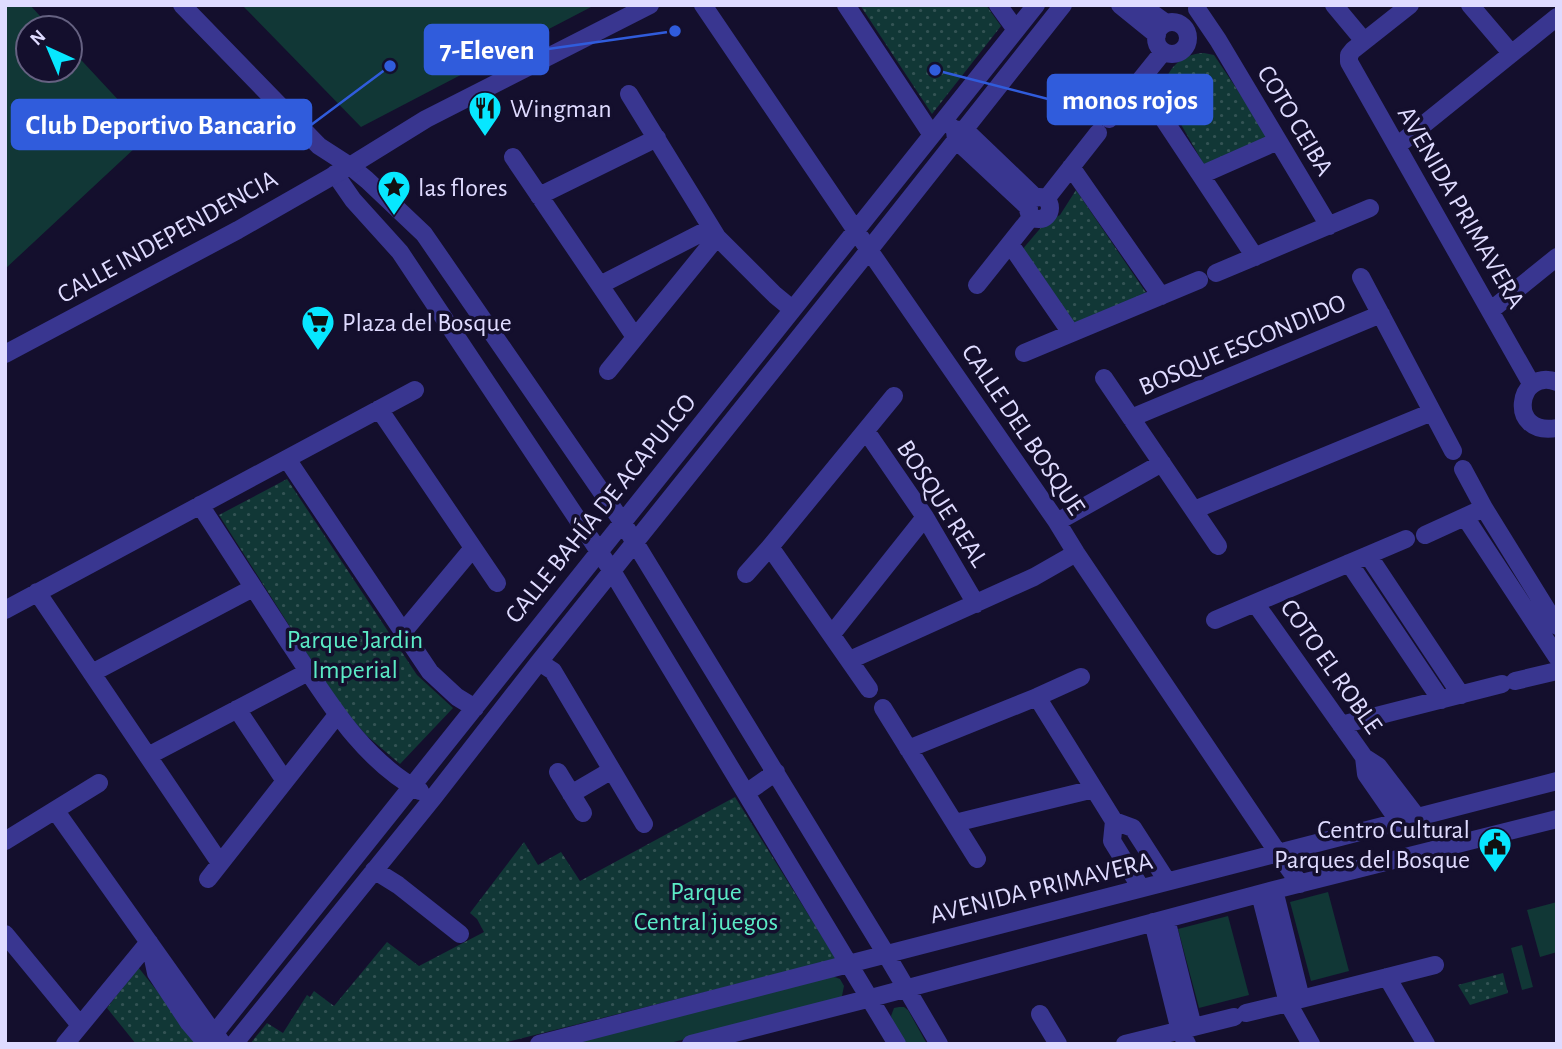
<svg xmlns="http://www.w3.org/2000/svg" width="1562" height="1049" font-family="'Alegreya Sans',sans-serif">
<style>
.grass{fill:#113736}
.park{fill:url(#park-dots)}
.lines{fill:none;stroke-linecap:round;stroke-linejoin:round}
.minor{stroke:#393690;stroke-width:18}
.tertiary{stroke:#393690;stroke-width:18}
.labels{text-anchor:middle;stroke-width:7;stroke-linejoin:round;paint-order:stroke}
.poi-label{font-size:26px;fill:#dfdbff;stroke:#140f2d;text-anchor:start}
.street-label{font-size:26px;fill:#dfdbff;stroke:#140f2d}
.park-label{font-size:26px;fill:#5bebc6;stroke:#140f2d}
.leader{fill:none;stroke:#305cdc;stroke-width:2.5}
.callout-dot{fill:#305cdc;stroke:#140f2d;stroke-width:2.5}
.callout{fill:#305cdc;stroke:#305cdc;stroke-width:2.5}
.callout-label{font-size:28px;text-anchor:middle;font-weight:bold;fill:#fff}
</style>
<defs>
<pattern id="park-dots" width="8" height="8" patternUnits="userSpaceOnUse" patternTransform="scale(1.75)"><rect width="8" height="8" fill="#113736"/><path d="M2 2h.1M6 6h.1" fill="none" stroke="#335354" stroke-width="1.8" stroke-linecap="round"/></pattern>
</defs>
<rect width="100%" height="100%" fill="#140f2d"/>
<path class="grass" d="M5,5H30L51,28H28V70H70V48L150,134L5,269Z
M242,5H595L361,127Z
M1328,892L1349,971L1311,981L1290,902Z
M1557,902V952L1540,957L1527,910Z
M1228,916L1249,995L1199,1008L1178,929Z
M1522,945L1533,987L1522,990L1511,948Z
M832,976L840,979L844,986L842,996L838,1000L666,1044H567Z
M899,1007H904L908,1010L927,1044H906L892,1020L891,1016L894,1008Z"/>
<path class="park" d="M860,5H986L1001,26L932,114Z
M1204,53L1214,55L1271,140L1207,170L1162,91C1167,69 1180,54 1204,53Z
M1076,190L1149,297L1076,332L1021,251L1044,224L1060,215Z
M287,479L417,675L453,708L400,764L367,736L341,707L219,515Z
M735,797L836,959L499,1044H250L267,1023L283,1033L307,995L310,997L314,991L334,1006L387,942L419,966L484,932L477,919L470,913L524,842L538,865L561,852L580,881Z
M138,967L197,1041L194,1044H136L107,1008Z
M1503,973L1508,993L1470,1005L1458,985Z"/>
<g class="lines">
<path class="minor" d="M703,5L869,250L1057,522L1076,553L1278,853L1300,884
M846,5L932,135
M998,5L1016,30
M1120,5L1157,35
M1141,5L1166,23
M1334,5L1364,41
M1410,5L1353,50L1349,55V62L1532,385
M1470,5L1511,53
M1197,9L1218,40L1329,226
M1156 38a16 16 0 1 1 32 0a16 16 0 1 1-32 0Z
M1139,82L1255,257
M629,94L717,237L775,295L792,309
M1109,119L1163,52
M953,128L955,130L956,140L1029,208
M955,130L964,129L1036,198
M1397,146L1557,17
M513,157L635,337
M350,166L367,180L424,234L623,523L886,954L939,1044
M1071,167L1161,296
M335,174L353,200L400,252L612,571L897,1044
M1201,175L1278,141
M539,196L657,138
M1028 208a11 11 0 1 1 22 0a11 11 0 1 1-22 0Z
M1046,199L1098,133
M1010,244L1071,333
M1216,273L1370,208
M1361,277L1453,451
M600,285L711,228
M977,285L1032,216
M1490,311L1557,257
M1024,353L1199,280
M608,371L717,237
M1104,378L1218,546
M1557,382C1517,367 1506,437 1557,428
M379,409L497,583
M1131,418L1381,314
M866,431L925,517L976,604
M287,459L430,672L457,697L475,708
M1463,469L1484,508
M200,505C230,552 260,598 290,644C327,699 360,758 420,791
M1194,510L1432,412
M1465,517L1557,657
M1057,522L1162,463
M1425,535L1484,508L1557,626
M770,547L869,689
M1368,555L1461,695
M1349,563L1441,700
M746,574L770,547L894,396
M37,592L220,863
M1255,603L1364,757L1378,766L1417,817
M5,610L415,390
M1215,620L1406,539
M403,632L473,548
M832,634L925,517
M850,660L1034,577L1076,553
M539,662L553,671L644,824
M92,673L253,588
M1515,681L1557,671
M1037,697L1114,821L1133,828L1167,881
M883,708L977,859
M237,709L285,781
M1341,725L1502,684
M908,749L1037,697L1081,677
M148,756L308,672
M1364,757L1366,774L1400,823
M558,772L583,813
M746,793L776,772
M571,794L612,770
M55,810L214,1034L220,1040
M1114,821L1112,841L1141,888
M955,823L1094,789
M5,841L99,783
M374,870L398,885L460,934
M208,879L337,715
M1274,890L1301,999L1435,965
M1260,894L1288,1003L1311,1044
M1166,919L1193,1027
M1153,922L1180,1031L1187,1044
M5,934L80,1025
M151,949L156,973L189,1023L207,1044
M1387,977L1426,1044
M1246,1013L1288,1003
M1040,1014L1058,1044
M65,1044L149,942
M206,1044L1036,5
M234,1044L433,798L539,662L869,250L1063,5
M539,1044L1557,781
M691,1044L871,998L1274,890L1557,819
M1125,1044L1234,1017"/>
<path class="tertiary" d="M182,5L319,146L350,166
M5,354L238,230L350,166L426,119L650,5"/>
</g>
<defs>
<symbol id="restaurant-pin" viewBox="-11 -11 22 30"><path d="M0 17L-7.5 6A9.5 9.5 0 1 1 7.5 6Z" fill="#07e7ff" stroke="#140f2d"/><path d="M-5-6h1v4h1v-4h1v4h1v-4h1v5L-1.5 .5V6h-2V.5L-5-1ZM5-6V6H3V1.5H1.5Q1.5-4 5-6Z" fill="#111"/></symbol>
<symbol id="sight-pin" viewBox="-11 -11 22 30"><path d="M0 17L-7.5 6A9.5 9.5 0 1 1 7.5 6Z" fill="#07e7ff" stroke="#140f2d"/><path d="M0-6L1.8-2.2L6-1.7L2.9 1.2L3.7 5.4L0 3.3L-3.7 5.4L-2.9 1.2L-6-1.7L-1.8-2.2Z" fill="#111"/></symbol>
<symbol id="supermarket-pin" viewBox="-11 -11 22 30"><path d="M0 17L-7.5 6A9.5 9.5 0 1 1 7.5 6Z" fill="#07e7ff" stroke="#140f2d"/><path d="M-6-5.5h2.5l.6 2H6L4.5 2H-2.5L-4.4-4H-6ZM-1.5 3.2a1.3 1.3 0 1 0 .1 0ZM3 3.2a1.3 1.3 0 1 0 .1 0Z" fill="#111"/></symbol>
<symbol id="civic-pin" viewBox="-11 -11 22 30"><path d="M0 17L-7.5 6A9.5 9.5 0 1 1 7.5 6Z" fill="#07e7ff" stroke="#140f2d"/><path d="M-.6-6.5H3V-4.5H.6V-3L4-1V1h2V6H-6V1h2V-1L-.6-3ZM-1.2 2.5V6h2.4V2.5Z" fill="#111"/></symbol>
</defs>
<g fill-rule="evenodd">
<use href="#restaurant-pin" x="466" y="89" width="38" height="52"/>
<use href="#sight-pin" x="375" y="168" width="38" height="52"/>
<use href="#supermarket-pin" x="299" y="303" width="38" height="52"/>
<use href="#civic-pin" x="1476" y="825" width="38" height="52"/>
</g>
<g class="labels">
<g class="poi-label">
<text x="510" y="117">Wingman</text>
<text x="418" y="196">las flores</text>
<text x="342" y="331">Plaza del Bosque</text>
<text x="1470" y="838" text-anchor="end">Centro Cultural<tspan x="1470" dy="30">Parques del Bosque</tspan></text>
</g>
<g class="street-label">
<text transform="translate(1296 120) rotate(59)" y="9">COTO CEIBA</text>
<text transform="translate(1462 207) rotate(60)" y="9">AVENIDA PRIMAVERA</text>
<text transform="translate(167 236) rotate(-29)" y="9">CALLE INDEPENDENCIA</text>
<text transform="translate(1242 344) rotate(-23)" y="9">BOSQUE ESCONDIDO</text>
<text transform="translate(1024 429) rotate(56)" y="9">CALLE DEL BOSQUE</text>
<text transform="translate(943 503) rotate(57)" y="9">BOSQUE REAL</text>
<text transform="translate(600 508) rotate(-51)" y="9">CALLE BAHÍA DE ACAPULCO</text>
<text transform="translate(1332 666) rotate(55)" y="9">COTO EL ROBLE</text>
<text transform="translate(1041 887) rotate(-14)" y="9">AVENIDA PRIMAVERA</text>
</g>
<g class="park-label">
<text x="355" y="648">Parque Jardin<tspan x="355" dy="30">Imperial</tspan></text>
<text x="706" y="900">Parque<tspan x="706" dy="30">Central juegos</tspan></text>
</g>
</g>
<path class="leader" d="M675 31L548 49M935 70L1048 99M390 66L311 125"/>
<g class="callout-dot">
<circle cx="675" cy="31" r="7"/>
<circle cx="935" cy="70" r="7"/>
<circle cx="390" cy="66" r="7"/>
</g>
<g class="callout">
<rect x="425" y="25" width="123" height="49" rx="7"/>
<rect x="1048" y="75" width="164" height="49" rx="7"/>
<rect x="12" y="100" width="299" height="49" rx="7"/>
</g>
<g class="callout-label">
<text x="487" y="59">7-Eleven</text>
<text x="1130" y="109">monos rojos</text>
<text x="161" y="134">Club Deportivo Bancario</text>
</g>
<rect width="1562" height="1049" fill="none" stroke="#dfdbff" stroke-width="14"/>
<g transform="translate(49 49) rotate(316)"><circle r="33" fill="#140f2d" stroke="#656181" stroke-width="2"/>
<path d="M0-5L12 26L0 18L-12 26Z" fill="#07e7ff"/>
<text y="-10" font-size="19" font-weight="bold" text-anchor="middle" fill="#dfdbff">N</text>
</g>
</svg>
